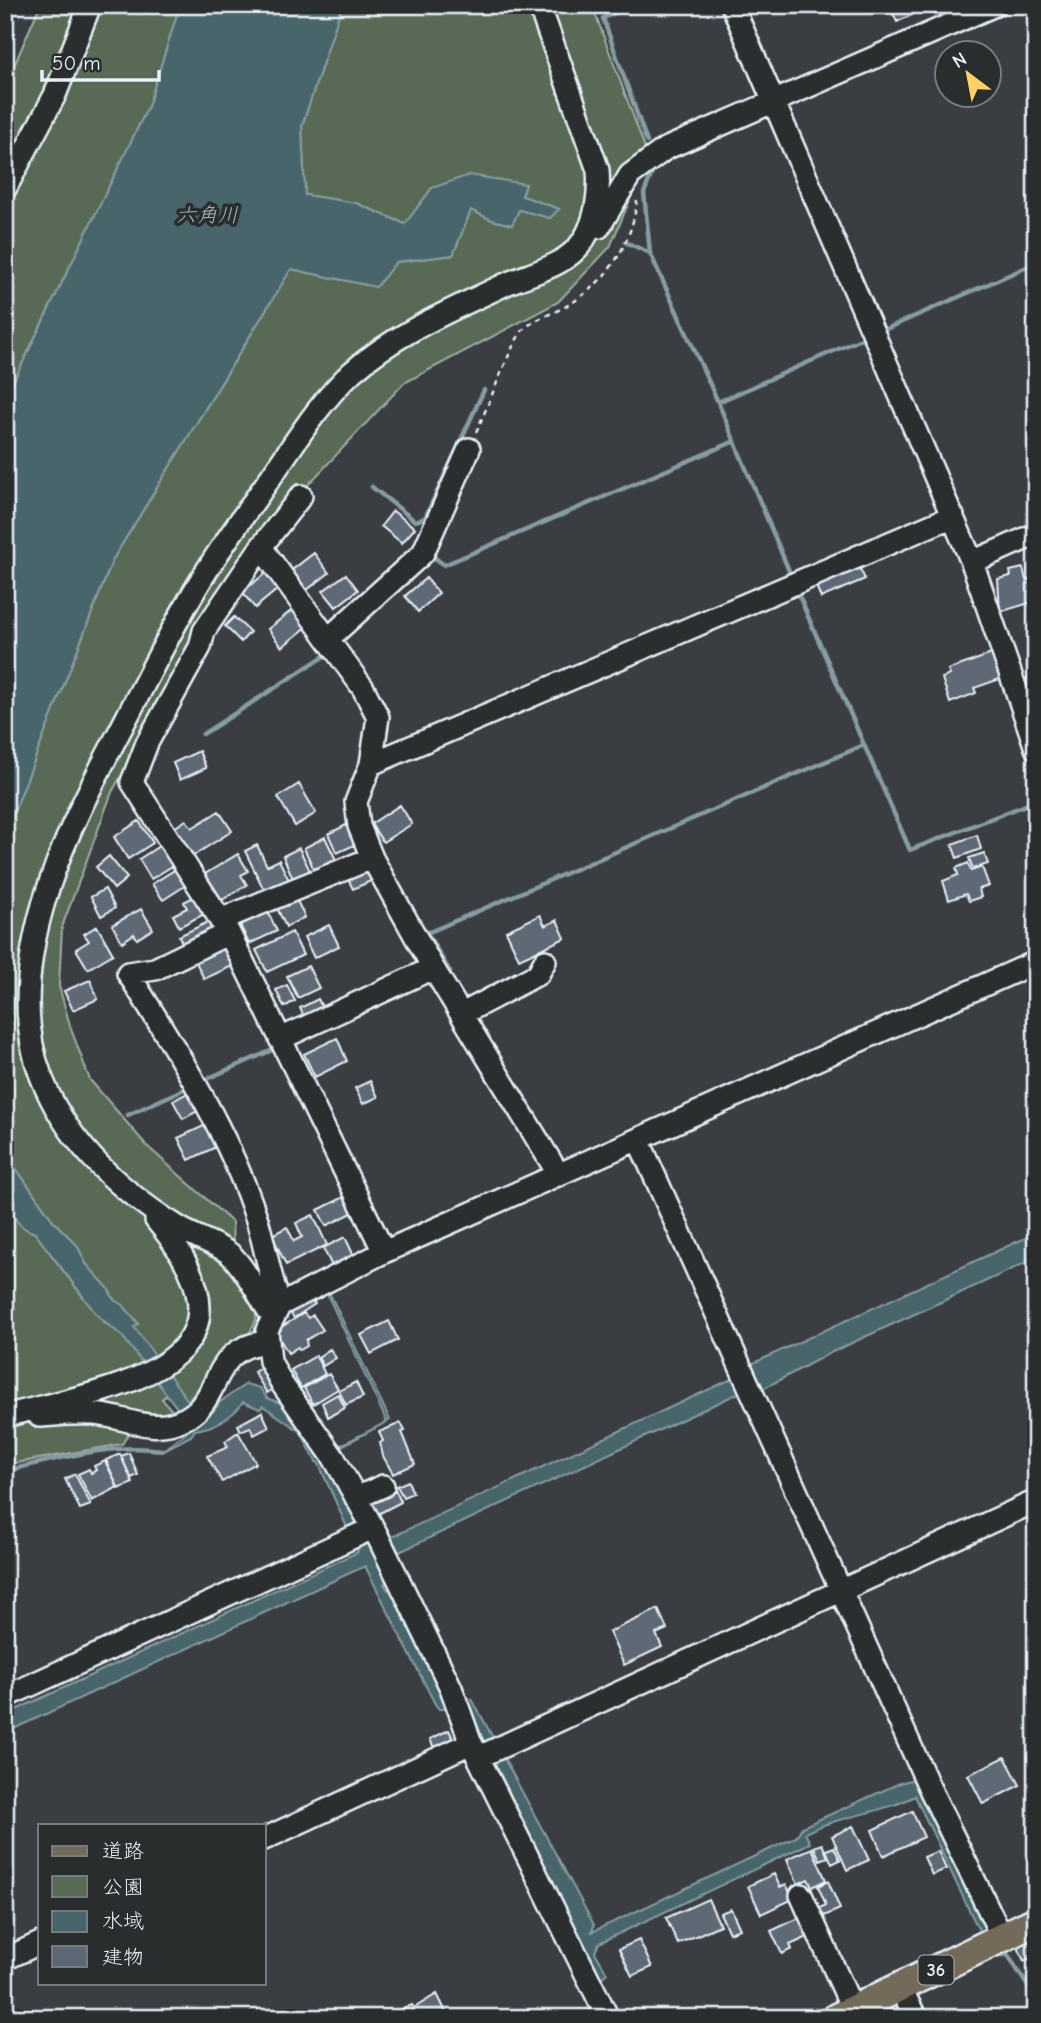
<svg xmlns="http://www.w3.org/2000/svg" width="1041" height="2023" font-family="'Comic Neue','Klee One',sans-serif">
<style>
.green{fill:#596b55;stroke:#a0aea6;stroke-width:2}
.water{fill:#47656a;stroke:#879da3;stroke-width:2}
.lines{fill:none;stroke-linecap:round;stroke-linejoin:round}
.stream{stroke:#879da3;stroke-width:4.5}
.building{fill:#5e6775;stroke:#e8f1f8;stroke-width:2}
.minor-casing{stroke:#e8f1f8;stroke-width:26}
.major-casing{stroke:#e8f1f8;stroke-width:33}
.path{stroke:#e8f1f8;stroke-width:2.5;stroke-dasharray:5 5;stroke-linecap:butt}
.minor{stroke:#2a2d2e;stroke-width:21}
.major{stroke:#736b5a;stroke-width:28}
.labels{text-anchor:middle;stroke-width:7;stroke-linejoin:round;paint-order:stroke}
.shield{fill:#2a2d2e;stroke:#afb6bb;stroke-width:2}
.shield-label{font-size:18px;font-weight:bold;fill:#e8f1f8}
.water-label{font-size:21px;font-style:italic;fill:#a8b9bf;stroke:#2a2d2e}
</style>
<rect width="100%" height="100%" fill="#3a3e43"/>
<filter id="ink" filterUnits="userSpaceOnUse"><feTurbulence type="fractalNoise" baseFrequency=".0143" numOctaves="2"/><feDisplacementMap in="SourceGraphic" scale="14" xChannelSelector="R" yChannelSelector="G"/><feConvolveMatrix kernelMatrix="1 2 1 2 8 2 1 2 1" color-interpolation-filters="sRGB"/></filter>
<g filter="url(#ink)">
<path class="green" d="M40,5H180L148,107L5,399V87Z
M342,5H592L645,148L646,162L610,247L558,302L404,383L256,540L112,792L62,927L59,986L71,1029L90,1080L147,1146L232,1222L234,1269L255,1297L256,1320L250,1332L233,1345L188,1401L177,1387L162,1399L175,1414L138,1420L122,1444L5,1465V1201L23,1227L35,1233L86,1301L103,1321L122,1335L154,1378L133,1327L138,1323L123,1305L114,1300L108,1288L86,1264L77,1245L54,1222L5,1153V835L113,559L291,269L376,287L396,262L453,255L471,210L492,220L519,209L550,218L559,209L522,196L526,184L432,188L405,224L356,203L305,195L302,126Z"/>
<path class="water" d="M180,5H342L302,126L305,195L356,203L405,224L432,188L469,175L526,184L522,196L559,209L550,218L519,210L512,225L492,220L471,210L453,255L396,262L376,287L291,269L113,559L5,835V399L148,107Z
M5,1153L54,1222L77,1245L86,1264L108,1288L114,1300L123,1305L138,1324L134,1327L200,1417L213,1412L220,1402L246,1384L260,1388L267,1398L283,1404L302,1421L323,1454L387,1422L326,1292H329L390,1420L325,1455L322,1460L326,1468L329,1467L370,1547L738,1376L747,1366L1036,1233V1258L828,1354L759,1391L745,1390L378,1562L388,1582L384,1584L388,1590L392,1588L446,1699H472L594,1925L592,1932L796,1837L802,1827L900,1783L918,1778L991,1930L981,1935L915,1796C881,1814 840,1815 805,1833L810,1843L599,1943L595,1952L607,1973L600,1979L471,1714L466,1709H439L435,1704L365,1566L5,1733V1715L358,1552L318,1462H316L301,1432L263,1406L260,1409L243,1402C233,1417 213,1428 195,1430L191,1436L160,1452L187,1432L184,1428L190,1425L122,1336L97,1315L35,1233C2,1224 5,1179 5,1153Z"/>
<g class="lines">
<path class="stream" d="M634,5L603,18L647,142
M625,242L650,253L718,402L792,578
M650,253L644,193L654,168
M879,332L1036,263
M718,402L868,336
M372,487L415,521L425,518
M430,520L425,518L484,390
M429,553L444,565L735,441
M796,589L910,850L1036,801
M203,734L329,653
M446,974L450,972L427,933L864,745
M202,1081L277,1048
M128,1115L191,1086
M5,1471C58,1459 109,1443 162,1450
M1001,1955H1008L1036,1999"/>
</g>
<path class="building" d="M889,5H933L897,22Z
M393,511L415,528L402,543L381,526Z
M314,553L329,573L307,590L292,570Z
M859,567L865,579L821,598L816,586Z
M1023,568L1026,580L1036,578V601L1000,612L998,579L1011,576L1010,571Z
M266,573L278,589L255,608L242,592Z
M346,574L358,590L336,607L323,591Z
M426,578L439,593L418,612L405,596Z
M295,608L309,625L282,647L268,629Z
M234,617L250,632L241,642L225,626Z
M994,653L1003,678L974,688L976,693L950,703L942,678L950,675L948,670Z
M1036,675V709L1034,703L1028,705L1020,681Z
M199,751L206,768L180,780L173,763Z
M299,784L316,813L295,826L278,797Z
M400,805L412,824L383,842L371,824Z
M219,811L232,831L193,856L174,828L186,820L192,828Z
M139,821L153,843L128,859L114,837Z
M352,822L361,842L337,853L328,834Z
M977,835L981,849L957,858L952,844Z
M325,837L337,862L315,872L304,848Z
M164,843L177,863L151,879L139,859Z
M257,845L267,866L279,860L289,880L265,892L245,851Z
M299,848L312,875L295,883L283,856Z
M984,853L988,864L973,869L969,858Z
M238,854L248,871L241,875L247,885L222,900L205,874Z
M109,856L127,878L114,889L96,867Z
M968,863L971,871L982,867L989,886L979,889L981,897L969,901L966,894L949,900L943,881L958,875L956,868Z
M181,866L191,882L163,900L152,884Z
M369,867L375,879L353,889L347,877Z
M105,889L115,908L101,916L91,897Z
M199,894L208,912L179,927L173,915L187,908L184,902Z
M296,899L305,917L286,927L277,908Z
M141,909L153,929L137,939L134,934L122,942L112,925Z
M268,912L277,931L249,944L240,925Z
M540,915L545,926L557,920L565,938L519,959L506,931Z
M210,921L216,935L185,950L179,936Z
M329,925L339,946L314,958L304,937Z
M97,926L113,954L88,969L76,949L89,941L84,934Z
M292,932L303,955L267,972L256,950Z
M229,941L239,963L204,979L194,958Z
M308,966L319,988L298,998L287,976Z
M90,980L98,999L73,1010L64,991Z
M287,985L295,1001L284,1007L276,990Z
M318,999L326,1015L307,1024L300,1008Z
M337,1038L347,1061L315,1077L304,1054Z
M370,1081L378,1097L363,1104L355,1088Z
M191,1091L201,1109L183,1119L173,1101Z
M208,1124L218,1146L189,1160L178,1138Z
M344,1197L352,1213L326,1226L318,1210Z
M313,1215L327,1245L286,1265L272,1235L287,1227L294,1241L302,1237L296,1223Z
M345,1237L354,1256L332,1266L323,1248Z
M308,1293L315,1304L294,1318L288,1310Z
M304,1313L308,1318L313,1315L323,1330L306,1340L307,1346L300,1350L298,1347L288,1353L275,1331Z
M389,1321L398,1340L371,1354L361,1335Z
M330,1349L336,1358L323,1366L318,1357Z
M316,1356L325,1374L301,1388L291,1370Z
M262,1367L277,1386L267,1393L254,1372Z
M329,1374L338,1389L313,1404L304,1388Z
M356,1382L363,1397L346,1405L339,1391Z
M338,1394L345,1408L328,1417L322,1403Z
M262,1412L269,1427L254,1435L250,1427L241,1431L238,1425Z
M401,1423L405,1431L402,1432L415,1464L393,1474L383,1456L380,1443L383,1441L379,1432Z
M238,1432L256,1463L222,1482L207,1456L228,1447L225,1441Z
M129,1453L138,1475L131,1478L121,1456Z
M120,1454L133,1483L118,1489L106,1460Z
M105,1461L118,1487L92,1501L78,1474L89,1469L91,1473L96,1470L94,1466Z
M75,1474L91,1505L80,1509L65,1479Z
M408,1481L413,1493L403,1497L397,1486Z
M394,1487L401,1502L376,1515L369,1498Z
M658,1609L667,1629L656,1634L662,1647L624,1665L609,1632Z
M449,1730L454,1741L435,1750L430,1739Z
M1005,1757L1020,1785L983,1804L968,1775Z
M912,1811L924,1837L883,1856L872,1830Z
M853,1826L869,1860L847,1870L832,1836Z
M822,1844L828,1857L820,1860L814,1847Z
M834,1847L840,1860L832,1864L826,1850Z
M812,1848L826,1880L812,1887L808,1879L798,1884L787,1859Z
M938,1851L946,1869L932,1875L924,1857Z
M774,1874L780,1887L786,1884L793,1899L761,1914L748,1886Z
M828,1881L840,1909L822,1917L818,1909L826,1905L818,1886Z
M708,1899L720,1925L678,1944L666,1918Z
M731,1909L740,1929L729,1933L720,1913Z
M801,1917L810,1936L790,1945L792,1949L782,1954L771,1931Z
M1036,1937V1956L1024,1961L1017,1945Z
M639,1940L652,1967L632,1976L619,1949Z
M437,1994L449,2018H405L401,2010L412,2005L414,2008Z"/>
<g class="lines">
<defs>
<path id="minor" d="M732,5L972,562L1036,748
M5,189L55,95L90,5
M599,227L630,175L665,149L995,5
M301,496L261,547L204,631L200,647L147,743L132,782L229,933L384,1252
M261,547L363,688L378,717L371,764L356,802L359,826L372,858L433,968L559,1175
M972,562L1036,534
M328,639L423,553L469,449
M371,764L953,516
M220,920L372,858
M229,933L155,969L128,973C177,1051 230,1134 258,1223C266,1251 270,1278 280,1305
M462,1014L538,974L545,961
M280,1039L433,968
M638,1139L930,1789L1002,1937
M272,1316C259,1297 247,1270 230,1254C220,1245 192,1236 178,1227C120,1191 66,1142 41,1076C17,1015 30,940 51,880C70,824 99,771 126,719C151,671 175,621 204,575C226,539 251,506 275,471C299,436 321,401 352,372C396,333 454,309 506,284C533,272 565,267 583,241C596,221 600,194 598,170L539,5
M5,1416C112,1388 278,1366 156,1220
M39,1416C56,1415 75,1413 93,1414C127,1416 151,1436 186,1418C224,1398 208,1347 268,1342
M356,1498L383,1486
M5,1697L373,1528
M479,1757L1036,1501
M264,1839L471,1743
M801,1895L853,2010
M5,1959L40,1943
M900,1987L916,2018
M608,2018L471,1743L451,1688L376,1533L334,1458L282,1384L270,1361L267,1330L280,1305L384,1252L1036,962"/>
<path id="major" d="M836,2018L1036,1921"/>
</defs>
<use href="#minor" class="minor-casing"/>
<use href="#major" class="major-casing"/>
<path class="path" d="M476,432C486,412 511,343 523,330C535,318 555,313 570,304C608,280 631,246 637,201"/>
<use href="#minor" class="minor"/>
<use href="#major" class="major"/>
</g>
</g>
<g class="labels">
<rect class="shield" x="918.5" y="1955.5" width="35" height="29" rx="5"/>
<g class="shield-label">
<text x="936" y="1976">36</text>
</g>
<g class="water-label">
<text x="207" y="222">六角川</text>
</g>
</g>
<rect width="1041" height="2023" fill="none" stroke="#2a2d2e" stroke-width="28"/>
<rect x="14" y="14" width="1013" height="1995" fill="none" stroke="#e8f1f8" stroke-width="2.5" filter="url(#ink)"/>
<rect x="38" y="1824" width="228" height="161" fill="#2a2d2e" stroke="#767b7f" stroke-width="2"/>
<rect x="52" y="1846" width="35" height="10" fill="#736b5a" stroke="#767b7f" stroke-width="2"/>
<text x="102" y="1858" font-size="21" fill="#e8f1f8">道路</text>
<rect x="52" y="1876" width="35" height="21" fill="#596b55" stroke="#767b7f" stroke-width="2"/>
<text x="102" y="1894" font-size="21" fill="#e8f1f8">公園</text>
<rect x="52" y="1911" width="35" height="21" fill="#47656a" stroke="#767b7f" stroke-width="2"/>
<text x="102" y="1928" font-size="21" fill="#e8f1f8">水域</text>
<rect x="52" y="1946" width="35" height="21" fill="#5e6775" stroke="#767b7f" stroke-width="2"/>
<text x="102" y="1964" font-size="21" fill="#e8f1f8">建物</text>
<g transform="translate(968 74) rotate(328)"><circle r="33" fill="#2a2d2e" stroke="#767b7f" stroke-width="2"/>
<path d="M0-5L12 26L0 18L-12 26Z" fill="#ffd166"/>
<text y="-10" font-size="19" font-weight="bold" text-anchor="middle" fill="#e8f1f8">N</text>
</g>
<path d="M42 70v10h117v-10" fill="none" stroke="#e8f1f8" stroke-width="3.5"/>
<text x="52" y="70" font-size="21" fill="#e8f1f8" stroke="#2a2d2e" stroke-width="5" paint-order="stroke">50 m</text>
</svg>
